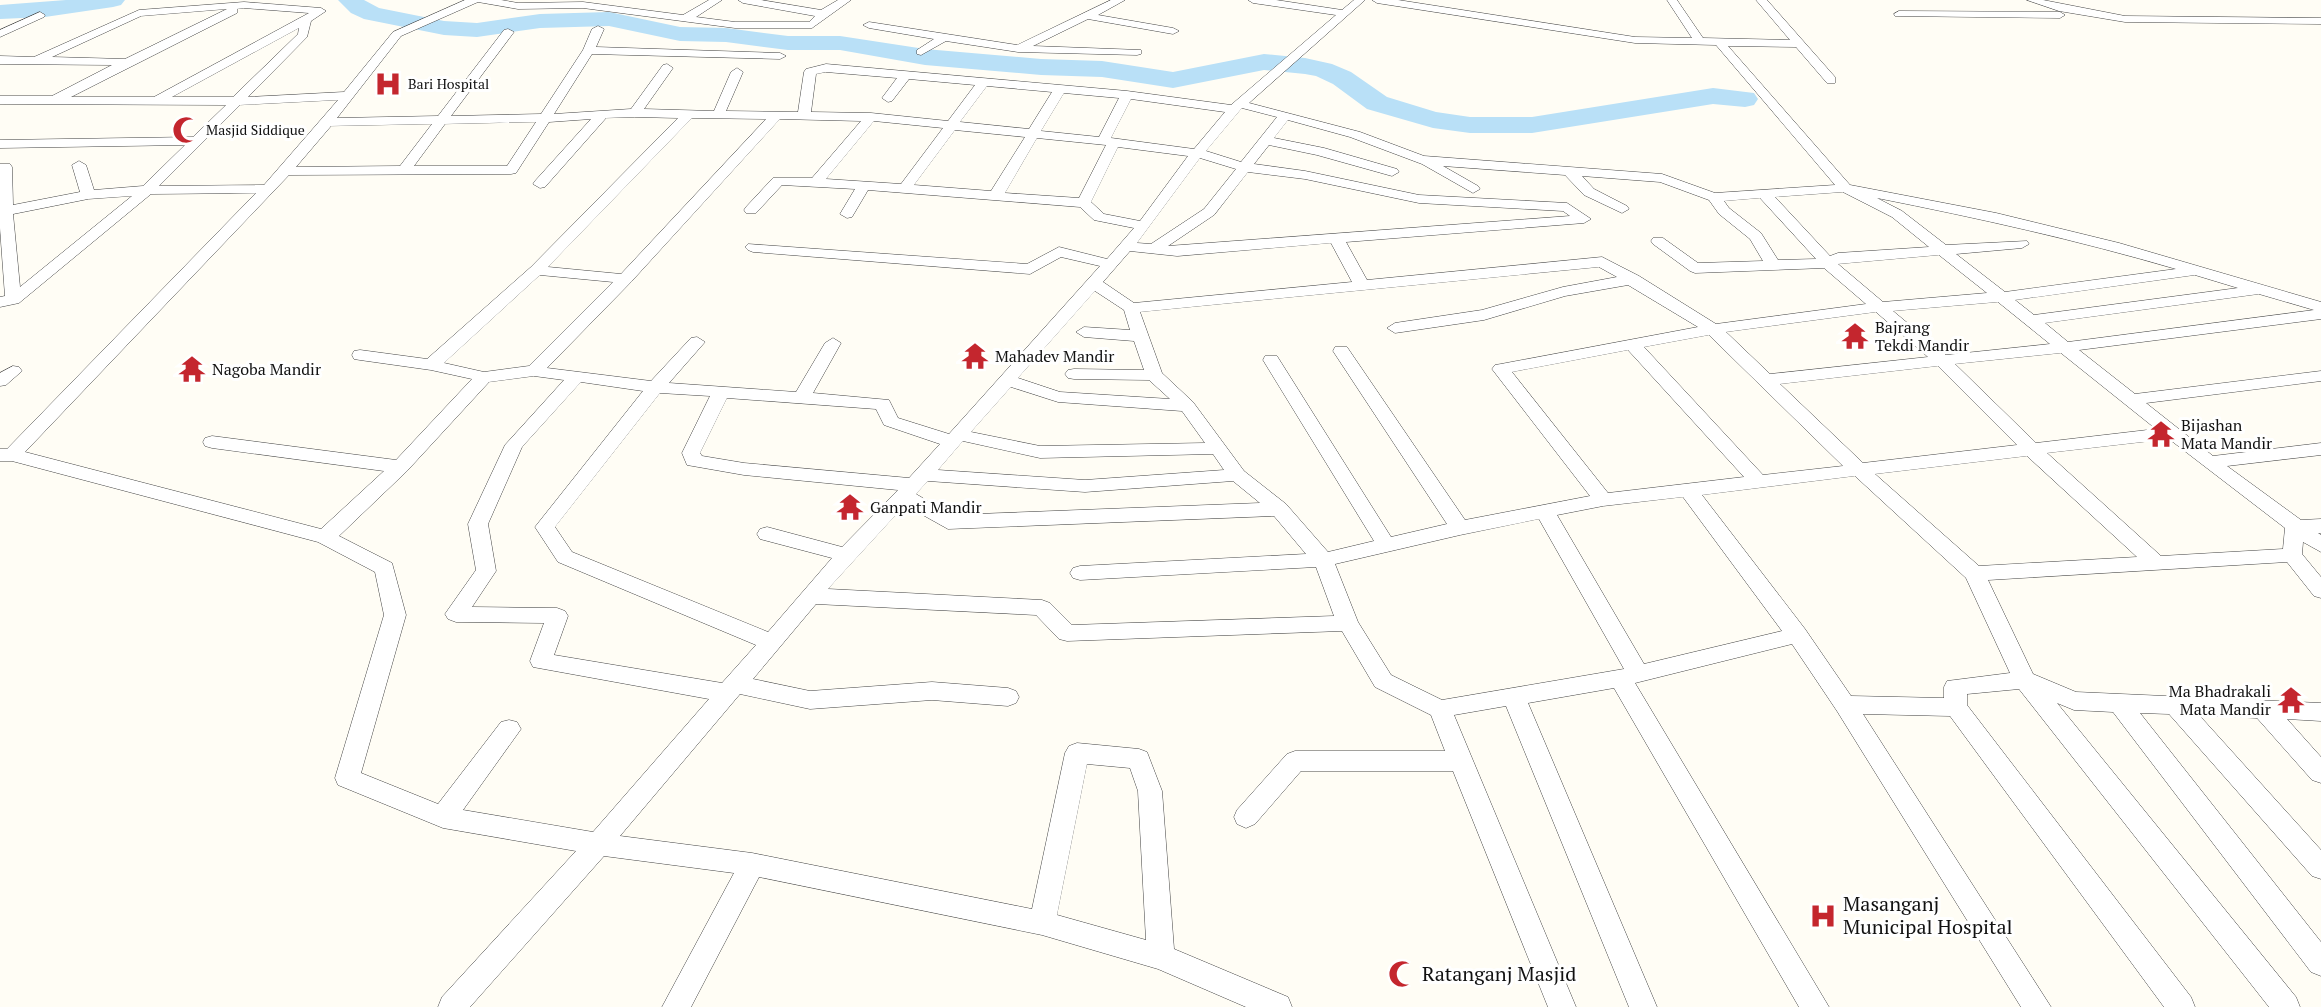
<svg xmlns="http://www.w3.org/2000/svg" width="2321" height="1007" font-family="'PT Serif',serif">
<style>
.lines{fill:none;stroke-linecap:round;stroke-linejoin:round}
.river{fill:#b9e0f7;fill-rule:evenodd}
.street-casing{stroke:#444;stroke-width:1}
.street{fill:#fff;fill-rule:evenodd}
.labels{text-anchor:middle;stroke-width:6;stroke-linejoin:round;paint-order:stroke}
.far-poi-label{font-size:14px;fill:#111;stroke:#fff;text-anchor:start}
.poi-label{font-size:16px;fill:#111;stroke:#fff;text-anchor:start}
.near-poi-label{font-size:20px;fill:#111;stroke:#fff;text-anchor:start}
</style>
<rect width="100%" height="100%" fill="#fffdf5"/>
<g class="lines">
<path class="river" d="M66,0H125L121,5L113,7L45,17L0,19V5Z
M338,0H364L379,8L444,21L477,23L540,14L609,12L680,27L726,28L788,36H840L925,49L1041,59L1102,61L1173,72L1264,54L1305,58L1332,64L1351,72L1387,97L1436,112L1470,117H1532L1713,88L1754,93L1758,99L1754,105L1745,107L1713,104L1532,133H1470L1433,128L1367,109L1333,84L1316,76L1305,74L1264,70L1173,88L1102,77L1041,75L925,65L840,50H788L726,42L680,41L609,26L540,28L477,37L444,35L364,19L351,13Z"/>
<defs>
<path id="street" d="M465,0H501L518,3L583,2L683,15L709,0H722L696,17L735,22H809L815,16L743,3L738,0H761L821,10L838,0H851L812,28H735L583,8L518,9L478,2L401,36L337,118L438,116L504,30L508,29L514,32L451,116L541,114L583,50L592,29L598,26L604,29L596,47L780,53L786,56L780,59L592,54L554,114L631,109L663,65L667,64L673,68L644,109L714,111L731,72L737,68L743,72L726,111L798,112L804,72L806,69L826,64L1127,91L1231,105L1336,15L1253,3L1248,0H1276L1342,10L1354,0H1365L1249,103L1360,132L1424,156L1662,174L1715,193L1835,185L1716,45L1635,43L1377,3L1372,0H1398L1635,37L1692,38L1667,0H1677L1703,38L1790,40L1756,0H1767L1835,77V83H1827L1796,47L1728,46L1850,185L1996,213L2119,243L2321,302V319L2079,350L2135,394L2321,371V381L2146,403L2213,456L2321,443V455L2227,466L2301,520L2321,519V533H2318L2321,535V552L2303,542L2302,554L2321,577V598L2314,596L2287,562L1988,580L2033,674L2076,692L2321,703V721L2287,719L2321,757V783L2312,780L2257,718L2199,715L2321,850V879L2312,876L2169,714L2140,713L2321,942V976L2311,972L2113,712L2074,710L2057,703L2296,997L2300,1007H2269L2019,689L1967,694V705L2191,997L2195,1007H2164L1950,716L1863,714L2051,1007H2021L1837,711L1792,644L1635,683L1829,1007H1799L1614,688L1528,703L1657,1007H1629L1506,706L1454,715L1576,1007H1548L1453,771H1301L1255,824L1246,828L1237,824L1234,817L1237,810L1287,754L1295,751H1445L1431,715L1375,687L1342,631L1067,641L1059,639L1036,615L816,604L753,679L810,691L932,682L1008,688L1016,691L1019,697L1016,703L1008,706L932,700L810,709L740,694L620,836L752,853L1032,909L1065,753L1069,746L1077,743L1139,749L1147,752L1162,791L1174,949L1288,997L1292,1007H1246L1158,969L1042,935L759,877L691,1007H662L734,873L604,856L470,1007H438L442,997L576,851L443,828L338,785L335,778L384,615L375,572L318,542L12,461H0V449H7L256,193L151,194L19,303L0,307V297L5,296L0,228V164H10L12,167L13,205L80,192L72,165L79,161L86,165L94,190L143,186L185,145L0,148V140L193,137L226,105L0,104V96H52L112,65L0,64V56L34,57L139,10L244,2L321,8L326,11L311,21L307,37L248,97L344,92L393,32ZM244,8L309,13L154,97H71L237,13V9ZM227,9L125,59L52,57L141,16ZM299,28L298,34L233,97H172ZM826,72L897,78L882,98L888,102L892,101L909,79L975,85L948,121L871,113L811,112L816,74ZM987,86L1052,92L1029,129L960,122ZM1064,93L1119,98L1099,137L1041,131ZM1131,99L1225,112L1194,149L1111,138ZM338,100L264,185L159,186L240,105ZM1242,108L1277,117L1241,162L1206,151ZM635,117L678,118L531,267L427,359L360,350L354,351L352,355L354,359L360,360L431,370L472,379L396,460L212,436L205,438L203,442L205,446L212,448L384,471L321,529L25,452L289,175L511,174L516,173L549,122L591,119L535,181L533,184L540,188L545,187L606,118ZM692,118L766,119L621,274L548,267ZM780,119L861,121L812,178H773L746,207L744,210L746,213H756L782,185L855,189L840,214L847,218L852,217L868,190L1080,207L1094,220L1134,228L1107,259L1059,247L1027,264L748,244L745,247L748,250L753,252L1030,274L1061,257L1100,266L949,434L898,418L889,400L813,393L841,343L833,338L825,343L796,392L669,383L705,342L697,337L691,338L651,381L547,368L631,282ZM1288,120L1350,137L1422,164L1473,193L1480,189L1478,186L1443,166L1565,175L1584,195L1622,213L1629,209L1627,206L1594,189L1582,176L1660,182L1709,200L1719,214L1750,239L1763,261L1698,263L1663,238H1653L1651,241L1653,244L1690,271L1695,273L1824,268L1866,304L1716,324L1639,276L1602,257L1367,280L1346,242L1584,223L1591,219L1567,203L1419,195L1305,171L1254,164L1269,145L1317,155L1392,176L1399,172L1397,169L1324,148L1274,138ZM874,121L943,128L901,184L826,179ZM536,122L507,166H414L445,124ZM432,124L400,166L296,167L331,126ZM955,130L1025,137L991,191L914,185ZM1037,138L1106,145L1079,198L1005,193ZM1118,147L1188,156L1140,221L1104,214L1091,202ZM1200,158L1236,169L1204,209L1151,244L1137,243ZM1248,172L1305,179L1419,203L1563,211L1570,216L1168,246L1214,215ZM1843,192L1892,217L1929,247L1838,253L1830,256L1775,197ZM132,196L20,287L13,214L88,199ZM1760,198L1816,259L1778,260L1761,233L1729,208L1724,201ZM1877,198C1978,218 2077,240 2176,269L2005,292L1956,254L2022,248L2029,244L2027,241L1946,245L1902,211ZM1331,243L1352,282L1134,303L1103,282L1130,251L1177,256ZM1939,255L1987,293L1883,302L1838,264ZM1599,267L1617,277L1563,287L1482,310L1395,323L1387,328L1395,333L1484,320L1565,296L1628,285L1698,327L1501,364L1495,365L1492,369L1590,496L1465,520L1347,347H1335L1333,351L1447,524L1391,537L1277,356H1265L1263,360L1374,541L1328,552L1286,504L1244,471L1193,402L1162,373L1140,312ZM540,275L613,282L529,366L484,372L444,363ZM2195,275L2238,288L2034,315L2015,300ZM1095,291L1124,310L1130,330L1084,327L1076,332L1084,337L1134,341L1144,370L1074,369L1068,370L1065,374L1068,378L1074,379L1149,380L1170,399L1060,392L1018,378ZM2259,294L2314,310L2068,342L2045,323ZM1998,302L2050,344L1946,355L1893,311ZM1876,312L1928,357L1770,374L1726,332ZM1709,335L1843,466L1763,475L1644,347ZM1628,350L1744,477L1608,493L1512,372ZM2061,353L2156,429L2036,443L1955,364ZM1938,366L2017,445L1863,463L1780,384ZM534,376L564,380L505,445L468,524L476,570L445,614L448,619L456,622L544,623L530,661L533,667L709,699L593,832L463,810L521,729L517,722L509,720L501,722L438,804L361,773L406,615L392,563L339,536L407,471L489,382ZM581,382L643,391L535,527L558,562L756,645L722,683L554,655L568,616L565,611L557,608L472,607L496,571L488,524L522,447ZM1011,387L1058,402L1182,411L1205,443L1040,446L971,432ZM660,393L710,396L682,453L687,465L744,475L898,490L842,547L767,527L760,529L757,534L760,539L832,558L768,632L572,552L555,527ZM727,398L876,409L884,425L940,444L909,478L744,463L702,456L700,453ZM2169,439L2285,528L2283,549L2161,556L2047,453ZM963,441L1040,458L1213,454L1224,470L1085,480L938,470ZM2027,456L2137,557L1979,566L1875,474ZM1855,476L1966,578L2010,673L1947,681L1944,687V698L1851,696L1805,629L1702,495ZM928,481L1085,492L1233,481L1260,503L951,515L916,494ZM1683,497L1782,631L1644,664L1557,515L1603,506ZM905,505L948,529L1274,516L1306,554L1080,566L1073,568L1070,573L1073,578L1080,580L1316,567L1334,616L1072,625L1050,603L1042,600L828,589ZM1539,519L1624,669L1442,700L1391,675L1358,622L1335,564L1460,535ZM1087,764L1130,768L1138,791L1146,940L1057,915Z
M1111,0H1125L1098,15L1173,28L1179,31L1173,34L1088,19L1033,46L1141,50V54L1137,55L1018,52L946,41L921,55L917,54V50L934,39L869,28L863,25L869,22L1017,45Z
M2027,0H2043L2125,16L2321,18V24L2125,22L2059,11Z
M1899,11L2060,12L2065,15L2060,18L1895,16L1894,14Z
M40,12L45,15L44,17L0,37V30Z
M13,366L19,367L22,371L6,385L0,386V373Z"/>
</defs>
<use href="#street" class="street-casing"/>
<use href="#street" class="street"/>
</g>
<defs>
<symbol id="hospital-bare" viewBox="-9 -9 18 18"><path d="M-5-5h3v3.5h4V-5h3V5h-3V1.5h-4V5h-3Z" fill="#c4262e" stroke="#fff" stroke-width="2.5" paint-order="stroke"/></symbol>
<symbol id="mosque-bare" viewBox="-9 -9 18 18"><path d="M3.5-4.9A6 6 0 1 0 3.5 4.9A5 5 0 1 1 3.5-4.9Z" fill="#c4262e" stroke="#fff" stroke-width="2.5" paint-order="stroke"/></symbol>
<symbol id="temple-bare" viewBox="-9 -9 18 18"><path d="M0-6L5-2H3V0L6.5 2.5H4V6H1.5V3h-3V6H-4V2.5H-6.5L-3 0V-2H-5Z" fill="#c4262e" stroke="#fff" stroke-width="2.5" paint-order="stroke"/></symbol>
</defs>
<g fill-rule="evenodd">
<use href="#hospital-bare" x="369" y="65" width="38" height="38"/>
<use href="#mosque-bare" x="167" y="111" width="38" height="38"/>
<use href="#temple-bare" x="1836" y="317" width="38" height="38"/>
<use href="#temple-bare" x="956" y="337" width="38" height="38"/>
<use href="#temple-bare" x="173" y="350" width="38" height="38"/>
<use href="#temple-bare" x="2142" y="415" width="38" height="38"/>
<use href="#temple-bare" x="831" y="488" width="38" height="38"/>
<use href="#temple-bare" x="2272" y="681" width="38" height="38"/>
<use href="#hospital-bare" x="1804" y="897" width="38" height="38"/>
<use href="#mosque-bare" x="1383" y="955" width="38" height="38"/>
</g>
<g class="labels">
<g class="far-poi-label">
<text x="408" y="89">Bari Hospital</text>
<text x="206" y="135">Masjid Siddique</text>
</g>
<g class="poi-label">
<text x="1875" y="333">Bajrang<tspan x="1875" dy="18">Tekdi Mandir</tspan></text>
<text x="995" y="362">Mahadev Mandir</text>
<text x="212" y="375">Nagoba Mandir</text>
<text x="2181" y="431">Bijashan<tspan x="2181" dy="18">Mata Mandir</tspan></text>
<text x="870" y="513">Ganpati Mandir</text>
<text x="2271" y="697" text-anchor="end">Ma Bhadrakali<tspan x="2271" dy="18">Mata Mandir</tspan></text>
</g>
<g class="near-poi-label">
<text x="1843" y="911">Masanganj<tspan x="1843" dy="23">Municipal Hospital</tspan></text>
<text x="1422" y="981">Ratanganj Masjid</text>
</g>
</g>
</svg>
